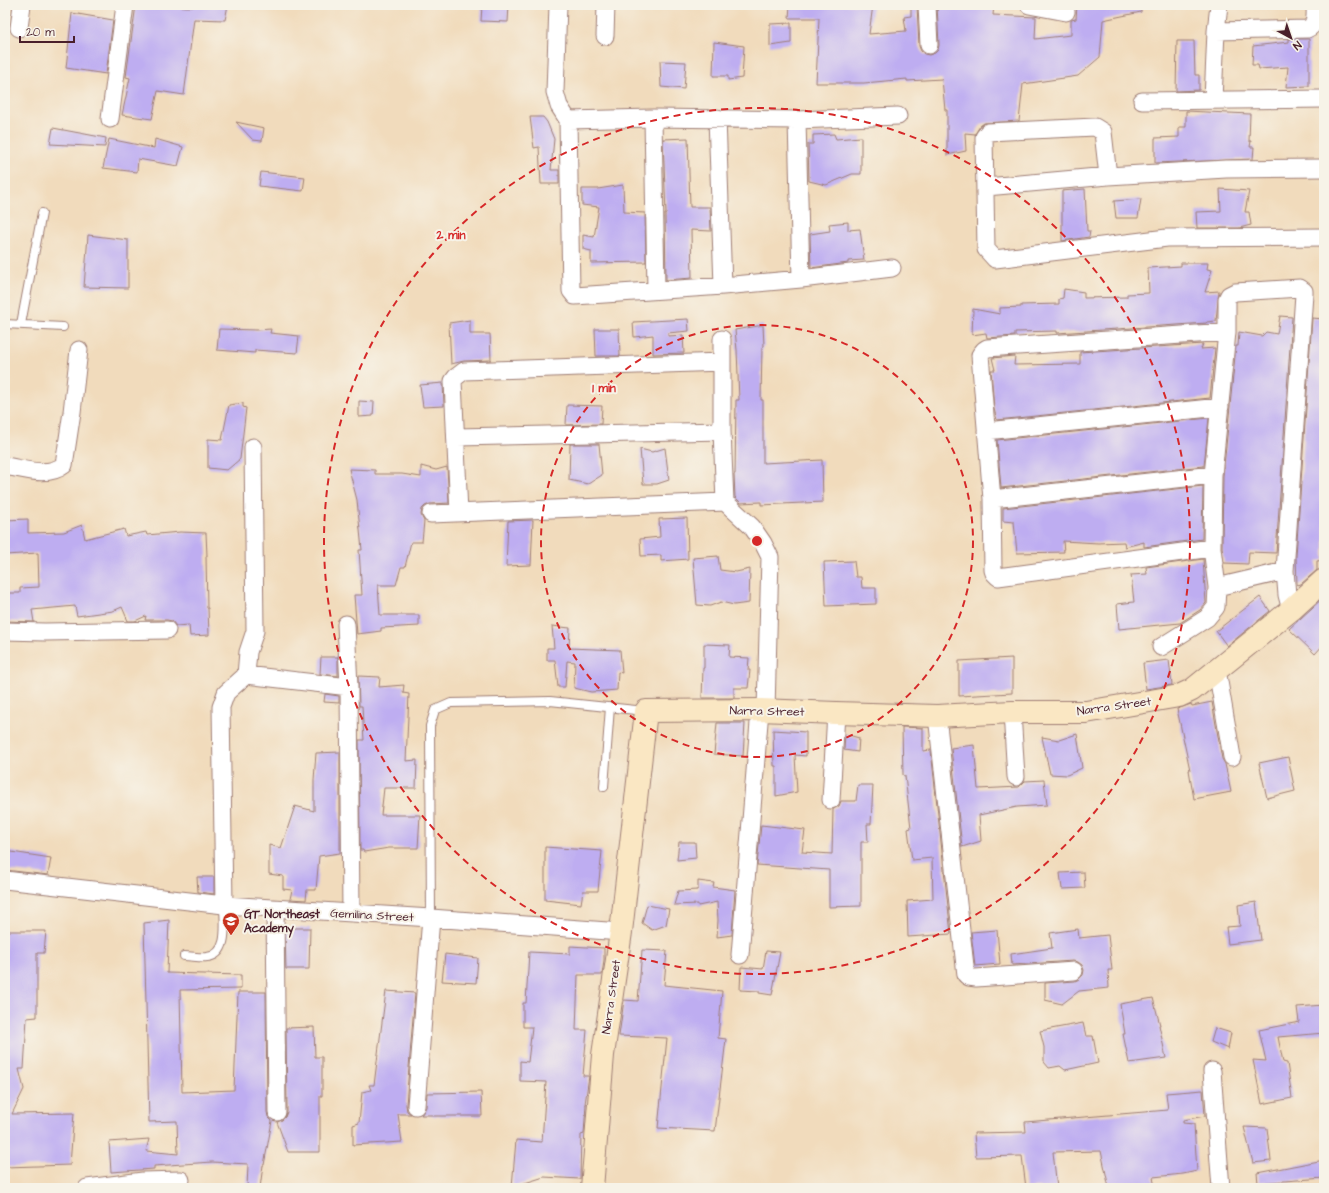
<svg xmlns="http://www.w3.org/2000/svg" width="1329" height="1193" font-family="'Architects Daughter',sans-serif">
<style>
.building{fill:#beadf1}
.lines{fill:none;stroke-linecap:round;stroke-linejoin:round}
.lane-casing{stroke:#9e7d74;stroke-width:10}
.street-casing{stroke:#9e7d74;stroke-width:19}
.secondary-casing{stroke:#9e7d74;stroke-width:24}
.lane{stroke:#fff;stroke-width:8}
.street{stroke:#fff;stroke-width:17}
.secondary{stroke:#fae7c3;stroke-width:22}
.ring{fill:none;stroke:#d62828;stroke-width:2;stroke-dasharray:7 5}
.labels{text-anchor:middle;stroke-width:4;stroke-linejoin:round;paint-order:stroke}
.street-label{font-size:12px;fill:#4a1f2b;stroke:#f7f3e8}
.poi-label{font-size:12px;font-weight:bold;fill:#4a1f2b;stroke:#f7f3e8;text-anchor:start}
.centre{fill:#d62828;stroke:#f7f3e8;stroke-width:2}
.ring-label{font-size:12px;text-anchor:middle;font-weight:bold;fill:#d62828;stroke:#f7f3e8;stroke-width:4;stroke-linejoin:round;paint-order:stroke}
</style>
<rect width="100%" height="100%" fill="#f7f3e8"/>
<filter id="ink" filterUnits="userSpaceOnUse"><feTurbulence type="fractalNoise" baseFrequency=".025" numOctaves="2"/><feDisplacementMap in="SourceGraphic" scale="8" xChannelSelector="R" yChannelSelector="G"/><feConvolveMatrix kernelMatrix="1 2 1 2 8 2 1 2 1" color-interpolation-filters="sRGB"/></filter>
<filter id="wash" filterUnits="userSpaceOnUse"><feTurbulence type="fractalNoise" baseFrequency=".012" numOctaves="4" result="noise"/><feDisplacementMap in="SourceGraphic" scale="16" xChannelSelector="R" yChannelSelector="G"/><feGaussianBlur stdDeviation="0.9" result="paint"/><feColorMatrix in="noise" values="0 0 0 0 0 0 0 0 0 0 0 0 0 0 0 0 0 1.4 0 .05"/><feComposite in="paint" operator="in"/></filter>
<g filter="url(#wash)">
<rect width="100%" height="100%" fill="#f1dbbc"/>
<g id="blocks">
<path class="building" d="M136,5L193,7V5H228L225,20L194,19L184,95L158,91L152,119L122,115L130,78L126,77Z
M482,5H509L508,22L481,21Z
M790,5H873L869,34L906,31L904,17L911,16V5H917L919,46L921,51L924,54L929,55L935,53L938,50L939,45L937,5H994L993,15L1036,17L1035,39L1071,35V20L1076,19L1077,5H1141V12L1103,20L1100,57L1078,76L1023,84L1019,121L984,123L980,126L975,134L965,133L966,151L947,155V110H945L942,79L907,81V79L864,83H816L819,18H789Z
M72,13L113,20L106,74L66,68Z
M791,23V43L770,46V24Z
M1289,39H1309V86L1286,87L1288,67L1259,69L1258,65H1252L1253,46L1289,42Z
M1177,41H1194L1195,75H1199V90L1176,91Z
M714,42L744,46L742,78L728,80V76H713Z
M660,61L686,62L684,89L661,87Z
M1186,111L1250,114L1249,141H1251L1250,147H1254L1253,159L1155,163V138L1179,137V127H1186Z
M530,117H543L547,122L554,139L551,170H559V184H541L539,147L534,148Z
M236,122L264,128L262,141L253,140Z
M53,128L106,138L105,147L50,144Z
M834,134L836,139L861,137V174H852L826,185L809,181L808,144H813V135Z
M688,138L690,207H710L711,231L691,230L692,278L666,280L665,214H666L663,139Z
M109,139L154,148L155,139L183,147L178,166L138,159L137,172L103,168Z
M261,172L305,177L303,191L259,186Z
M623,185L624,212L645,213L646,262L591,263V251L583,249V235L594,237L599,207L582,205V189H598Z
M1085,189L1087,231H1090L1089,237L1062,241V191Z
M1220,189L1249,191L1245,212H1249L1251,225L1239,228H1197L1196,212L1221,211Z
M1141,199L1138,218H1116L1114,201Z
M848,222V230L860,229L864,260L848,261V263L811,268L810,234L830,231L829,224Z
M88,235L128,240V288L84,287Z
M1181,263H1208L1207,269L1212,270L1205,292L1219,291L1216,321L1207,322L1206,323L1057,333V331L1015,332V336L987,338L986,333L972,335L973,309L1000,314V308L1021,307V305L1059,304V299L1063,298L1064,289L1084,292V298L1127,297V294L1149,293L1148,268L1181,266Z
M1280,316L1292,317L1276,553L1249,552L1248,564L1224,563L1222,547L1223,476L1236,346H1238L1239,332L1262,336L1266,332L1277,334Z
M1312,318L1324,319V560L1317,561V570L1301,584L1297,585L1296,556Z
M688,319L689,331L668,333V336L683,335L684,353L653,354V335L634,337L633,322Z
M470,320V334H490L491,360L464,361L451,364L449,323Z
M763,325L764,346L762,347L761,400H763V463L822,460L823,502L761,505V502L741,503L735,497L734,474H735L736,400H739L737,350L735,330Z
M219,329L257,330L271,329L270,333L299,336L297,353L255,350V353L217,350Z
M595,329H619L620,356H596Z
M1203,344L1201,349L1215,348L1210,398L997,420L994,409L991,370H995L992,358L1015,356L1014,365L1080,364V352Z
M443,383L444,406L423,407L420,385Z
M359,401L374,402L373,416L359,417Z
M243,403V407L246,408L240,459L227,470L208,468V439L222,440L229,405Z
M567,405L602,406L601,424L566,425Z
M1209,418L1204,466L1001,488L997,440Z
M570,444H599L602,475L588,484L569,480Z
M665,448L669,480L657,484H643L640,449L652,452Z
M421,466L436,470L447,467L449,503L430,504L425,506L422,509L421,515L424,521L422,542H411L405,567H401L396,585H378L380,615H419V626L381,628V631L357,634L354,595H362L359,550H362L357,500L349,469L375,470V474H402L421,477Z
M1203,486L1202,539L1144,547V542L1125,547L1124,542L1098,543L1063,541L1064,552L1017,553L1014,522L1003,521V508Z
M687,518L688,559L661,561V555L641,556L640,539L660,537L659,519Z
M28,519V533L64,532L82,525L85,539L124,529L126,536L146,532L147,535L180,532L206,533L207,556H206L207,608H208L209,635L190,636L189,625L176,626L172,621L167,620H145L146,616L135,621H128L122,607L113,611L77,616L75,606L32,610L34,622L5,621V593H20V588L39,587L38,553L5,555V520Z
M533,520L531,565L506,566L508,521Z
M718,556L720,570L736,572L750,569L749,603L734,605L721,602L710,606L697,605L693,558Z
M1203,559L1206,603L1200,610L1180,623L1119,629L1117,604L1134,602L1131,575L1147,574L1146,567Z
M854,561L856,577H861L862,588H876V604L826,606L824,562Z
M1260,597L1270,611L1227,646L1216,631Z
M1324,597V644L1315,654L1289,629Z
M552,626L570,628L569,648L620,650L622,673L618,672L617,690L591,692L574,688L575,662L567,661L565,687H558L555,660H547V648H554Z
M704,644L730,645L729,657L749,658L748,670H750L748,688H734V698H702L703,668H704Z
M321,657H338V676L320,674Z
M1012,658V693L959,696V661Z
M1169,660L1172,685L1146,689L1143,663Z
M358,676L380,677L379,687L404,685L403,693L409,694L406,761L417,760L416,788H384L381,815H420L418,848H389L364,852L363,850H360L359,740H364L362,706H359Z
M325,694L339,696V703L324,702Z
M1212,702L1222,759L1225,764L1231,792L1194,799L1189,770H1190L1177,709L1191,704L1192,706Z
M717,723H745L743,756L714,754Z
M902,727L923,728V751L931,750L951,934L908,937L907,901L933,899L932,858L912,860L908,829L911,828L905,776L903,775Z
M773,730L806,732V756L795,755L797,792L776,796V766H774Z
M845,734L859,738L858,752L844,750Z
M1077,734L1082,768L1067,775L1050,774L1042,737L1059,740Z
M974,745L978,789L1019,787L1025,781L1044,780L1047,805L1017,807L979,815L981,841L962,847L951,748Z
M340,752V853L319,856L316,890H307L306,900L290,899L292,890L283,889V876L269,874V845L281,848L295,806L314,811V780L316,753Z
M1288,757L1295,791L1267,798L1259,763Z
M858,785H873L871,824H867L868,842H861V906L829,907V870L757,865L761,825L805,830L802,852L832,854L833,809L839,806L841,801H856Z
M679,842H695L696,858L677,860Z
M545,847L602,851L598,891H583L581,904L545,900Z
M5,851L51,858L48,875L5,870Z
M1084,872L1085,888L1062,889L1060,873Z
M197,877H214V894L198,892Z
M698,881L714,883L713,887L735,890L732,935L717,937L718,920L717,902L698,906V904L674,905L678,891L698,890Z
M1256,902L1261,940L1228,944L1226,927L1240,926L1238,905Z
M647,905L669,909L666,925L652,930L642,923Z
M169,920L167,973L241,975V989L180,990L182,1092L234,1090L238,992H266L267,1112L268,1117L272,1121L264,1165H263L260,1188H247L248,1164L212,1162L154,1166V1169L111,1172L109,1142L149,1139L146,1151L178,1154L177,1121L149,1122L144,923Z
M285,928H310L309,969H286Z
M1078,929L1079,938L1108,935L1112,970H1108L1109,988L1079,991L1062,1004L1045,1000V983L1075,981L1079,979L1083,975L1084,970L1082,965L1078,962L1073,961L1012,965L1011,954L1052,948L1050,933Z
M997,930L1000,964L975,966L971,932Z
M5,931H46L44,953H37V1017L27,1018L24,1069H19L24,1089L12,1114L74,1113L70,1165L5,1167Z
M570,946L604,948V960L602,975H578L576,1030H587L583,1076H589L585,1104H586L584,1134L581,1135L580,1179L544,1177L512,1187L516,1140L542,1142L546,1082L520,1081V1061L528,1062L532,1027H523V1003H526L529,952L570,954Z
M642,950L667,951L664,985L722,991L718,1038L726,1039L715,1131L658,1128L667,1038L619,1036L624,1000L638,1001Z
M766,951L780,952L772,995L759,993V991L740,990L741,967L763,969Z
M445,954L478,958L476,983L442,981Z
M386,991L415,993L406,1105L407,1111L411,1114H398L402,1142L353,1145V1125L359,1123L362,1092L371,1090L369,1085H374Z
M1153,998L1160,1025H1159L1166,1058L1129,1063L1123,1034H1125L1120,1004Z
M1324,1005V1033L1278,1037L1283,1062L1287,1063L1292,1098L1262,1104L1253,1060L1266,1061L1259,1030L1299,1022L1297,1007Z
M1083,1023L1086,1036H1093L1098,1063L1065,1070L1060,1066L1049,1068L1044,1062V1047L1040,1031Z
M314,1027L315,1057H322V1096H320V1152H288L277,1122L282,1120L285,1117L287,1112L286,1028Z
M1215,1028L1231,1033L1228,1049L1211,1042Z
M1203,1090L1205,1116L1183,1120V1123L1194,1124L1197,1171L1183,1174L1153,1177L1155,1188H1109L1101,1151L1053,1152L1057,1188H1026L1022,1156L976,1157L974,1133L1026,1132L1025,1122L1168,1110L1166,1093Z
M481,1092L482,1116H433V1115H421L424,1111L426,1107L427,1093Z
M1244,1127L1267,1128L1271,1161L1253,1163Z
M1324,1160V1178L1258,1183L1257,1173Z"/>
</g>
</g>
<g filter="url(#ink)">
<use href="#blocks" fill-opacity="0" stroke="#9e7d74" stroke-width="1"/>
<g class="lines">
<defs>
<path id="lane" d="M5,324L63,327
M21,324L42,213
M604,787L610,707
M431,918L430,726L435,710L451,703L550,701L645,711
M184,956C192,956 200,958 207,957C230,955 224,922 224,905"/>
<path id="street" d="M558,5L555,92L559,106L568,120L571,291L575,296L723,286L801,279L892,268
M927,5L929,45
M1029,5L1066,12
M19,28L22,5
M1216,31L1307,29C1317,25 1315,14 1315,5
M605,36L606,5
M1213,100L1216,31L1219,5
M1142,101L1324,99
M653,118L656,290
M717,118L723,286
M110,119L125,5
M568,120L653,118L797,120L898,116
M797,120L801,279
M1108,176L1103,132L1095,127L988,132L984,137L986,249L995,259L1167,238L1324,237
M986,187L1108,176L1226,169L1324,168
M722,339V431L725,502L752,527L763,543L770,557L766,710
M986,431L1220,407
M457,437L722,431
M5,466C25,469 47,478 64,465L72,412L79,350
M992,499L1213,475
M459,513L453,381L456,377L464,371L722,362
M431,514L725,502
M1212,548L998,577L994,573L993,570L992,499L980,355L984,350L987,348L1227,332
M1217,587L1285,571
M346,624L349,687L351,913
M5,631L45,632L167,630
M1161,647L1207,618L1216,607L1217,587L1212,548L1213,475L1227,332V299L1229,295L1235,292L1300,288L1304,291V294L1285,571L1287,595L1291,610
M1217,670L1232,757
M246,675L349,687
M1012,712L1016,777
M937,716L966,975L969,977L976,978L1074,971
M831,800L836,713
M5,880L224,905L431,918L621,932
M224,905L221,707L226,693L246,675L248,652L255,631L253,447
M275,909L277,1112
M740,955L760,710
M1212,1071L1221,1188
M416,1106L431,918
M87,1188L143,1181L181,1180"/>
<path id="secondary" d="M592,1188L603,1055L621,932L646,711L760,710L836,713L937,716L1012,712H1086L1179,696L1192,690L1291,610L1324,580"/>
</defs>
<use href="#lane" class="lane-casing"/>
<use href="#street" class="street-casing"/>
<use href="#secondary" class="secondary-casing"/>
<use href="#lane" class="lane"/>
<use href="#street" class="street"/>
<use href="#secondary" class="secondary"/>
</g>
</g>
<g class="ring">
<circle cx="757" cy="541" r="216"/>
<circle cx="757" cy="541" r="433"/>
</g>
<defs>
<symbol id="school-pin" viewBox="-11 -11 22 30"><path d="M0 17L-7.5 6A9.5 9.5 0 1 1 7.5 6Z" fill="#c8321e" stroke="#f7f3e8"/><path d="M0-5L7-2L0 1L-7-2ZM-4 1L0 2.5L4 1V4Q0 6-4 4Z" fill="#fff"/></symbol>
</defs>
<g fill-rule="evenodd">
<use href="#school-pin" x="221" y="911" width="20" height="27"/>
</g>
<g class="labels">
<g class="street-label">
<text transform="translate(1114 706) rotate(-8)" y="4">Narra Street</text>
<text transform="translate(767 711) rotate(1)" y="4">Narra Street</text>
<text transform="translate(372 915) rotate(3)" y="4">Gemilina Street</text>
<text transform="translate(611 997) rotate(-82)" y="4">Narra Street</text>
</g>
<g class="poi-label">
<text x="244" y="918">GT Northeast<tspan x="244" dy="14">Academy</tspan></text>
</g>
</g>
<circle cx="757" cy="541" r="6" class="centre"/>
<g class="ring-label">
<text x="451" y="239">2 min</text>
<text x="604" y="392">1 min</text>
</g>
<rect width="1329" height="1193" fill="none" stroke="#f7f3e8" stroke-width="20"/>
<g transform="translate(1291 38) rotate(140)" stroke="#f7f3e8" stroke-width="3" paint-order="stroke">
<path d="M0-3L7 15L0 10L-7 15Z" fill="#4a1f2b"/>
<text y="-6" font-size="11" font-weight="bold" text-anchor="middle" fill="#4a1f2b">N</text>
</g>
<path d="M20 36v6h54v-6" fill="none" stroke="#4a1f2b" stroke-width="2"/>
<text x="26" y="36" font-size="12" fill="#4a1f2b" stroke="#f7f3e8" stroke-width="3" paint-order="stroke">20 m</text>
</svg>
